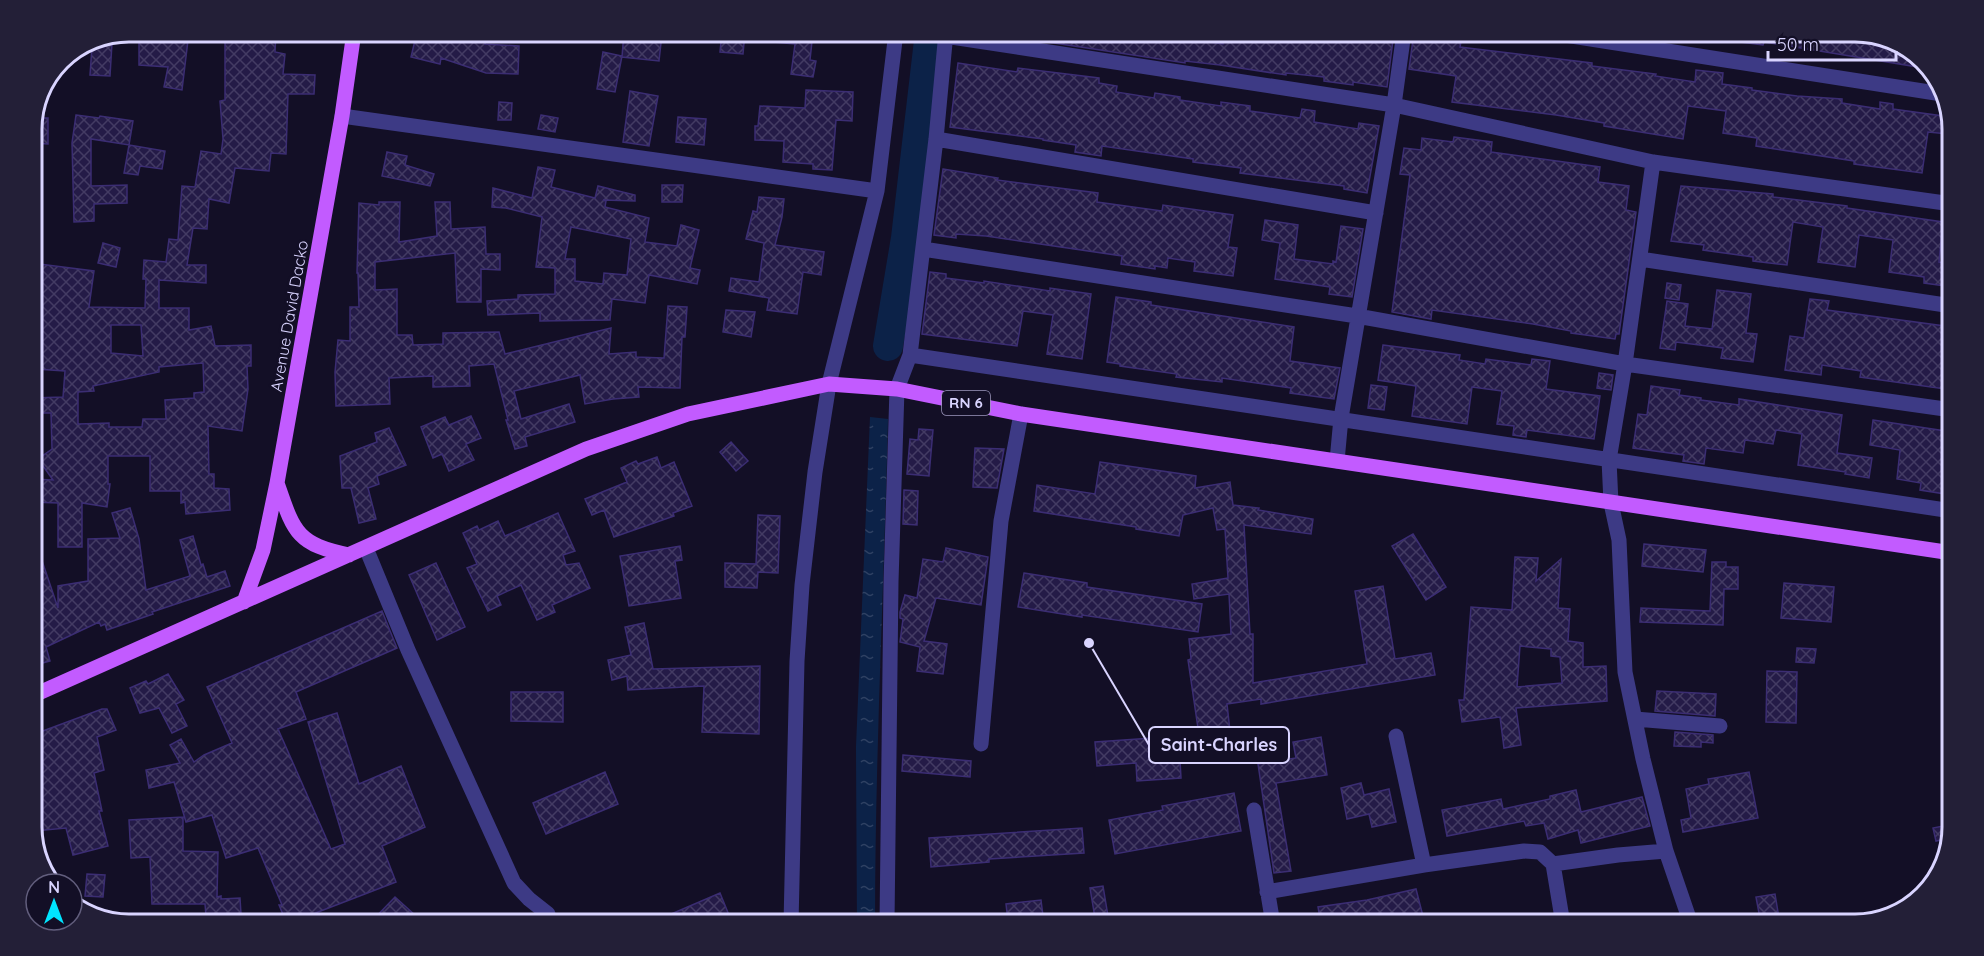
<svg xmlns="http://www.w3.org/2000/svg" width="1984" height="956" font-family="Quicksand,sans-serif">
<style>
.water{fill:url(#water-ripples)}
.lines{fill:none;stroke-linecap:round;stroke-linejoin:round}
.river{stroke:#0c2248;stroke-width:30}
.building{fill:url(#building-cross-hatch);stroke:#3b2d73;stroke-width:1.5;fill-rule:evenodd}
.minor{stroke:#3d3a85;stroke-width:15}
.primary{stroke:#c25bff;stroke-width:15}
.labels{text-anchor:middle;stroke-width:5;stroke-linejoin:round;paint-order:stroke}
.shield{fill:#130f26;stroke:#9e99be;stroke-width:1.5}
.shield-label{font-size:15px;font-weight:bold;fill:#d9d4ff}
.street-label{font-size:16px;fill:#d9d4ff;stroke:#130f26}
.rim{fill:none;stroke:#d9d4ff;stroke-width:3}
.leader{fill:none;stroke:#d9d4ff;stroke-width:2}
.callout-dot{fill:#d9d4ff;stroke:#130f26;stroke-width:2}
.callout{fill:#130f26;stroke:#d9d4ff;stroke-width:2}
.callout-label{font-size:18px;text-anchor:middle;font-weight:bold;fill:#d9d4ff}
</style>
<defs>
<pattern id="water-ripples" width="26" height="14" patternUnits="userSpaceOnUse" patternTransform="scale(1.5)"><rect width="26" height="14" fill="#0c2248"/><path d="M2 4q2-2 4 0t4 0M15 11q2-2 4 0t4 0" fill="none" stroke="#2f4163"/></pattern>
<pattern id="building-cross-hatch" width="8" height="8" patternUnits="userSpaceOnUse" patternTransform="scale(1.5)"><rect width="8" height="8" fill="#241b47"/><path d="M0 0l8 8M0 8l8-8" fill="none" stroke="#433b63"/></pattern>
</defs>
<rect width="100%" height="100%" fill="#130f26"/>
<path class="water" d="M870,417L888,419C884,588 875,756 875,924H857L856,747Z"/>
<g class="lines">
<path class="river" d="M888,346L906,238L930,32"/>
</g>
<path class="building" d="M141,32H189L182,90L164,87L168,67L139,65V40H141Z
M225,32H276L275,52L285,54L283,74L315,75L314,94H288L286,154L271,153L269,171L235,168L229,203L209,199L207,229L193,228L187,265H206V283L159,280V308H189V330L211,326L215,346L251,345V366H247L248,389L242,431L208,426L209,474H214V488L229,489L230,510L186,514L185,502L181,503V491H150V456H108V484H110L107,507L82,503V547H58V503L32,502V479L53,480L38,459L52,449L51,413H32V398L63,397L65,371L36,369L37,359H32V263L94,271L89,307L145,308L146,279H143L144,260L166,262L169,239L178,240L182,186L195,187L201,151L221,154L223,139L220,101L225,100ZM111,325H141L143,356L111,353ZM203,363L204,392L194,393V398L165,400L166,419H143L142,427H109V423L78,424V392L94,391L93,386L159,372V367Z
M417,32H488L485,44L519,46L518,74L486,73L441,58L440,64L411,57Z
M624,32L662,34L659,61L622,57Z
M722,32H745L743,54L720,52Z
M763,32H813L810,60L816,61L813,77L791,74L795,44L763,41Z
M1023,32H1143L1223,44L1225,32H1394L1387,87L1353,82V85L1324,81V77L1286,73V75L1220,65L1185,61V63L1022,38Z
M1414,32L1462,36L1460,47L1592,63V66L1656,74L1655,76L1695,82L1696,70L1723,73L1722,84L1752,88V90L1797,96L1842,99V103L1880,109V102L1893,104V109L1950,117L1948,134L1928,132L1922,173L1854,164V161L1756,146L1757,138L1723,133L1726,111L1688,106L1683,139L1604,126V123L1556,115L1452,102L1456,76L1409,69Z
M1726,32H1848L1863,34L1862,41L1903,46L1930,69L1764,42L1763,45L1725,40Z
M102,43H112L110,76L90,75L92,47Z
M603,52L622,56L615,92L597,89Z
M958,63L1017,72L1018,68L1099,78V83L1117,86L1116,92L1154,98L1155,93L1180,97V100L1221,106V102L1250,106V111L1300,118L1302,109L1315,111L1314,122L1358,129L1359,123L1379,126L1367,193L1344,189V186L1240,173L1241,168L1193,162V159L1102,146L1101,156L1075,152L1076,145L1043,140V139L950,127Z
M806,90L853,92L852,121L836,120L832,170L813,169V164L783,162L784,141L755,140V126H758L760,106L805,108Z
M630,91L658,96L649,146L623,142Z
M499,102L512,103L511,120H498Z
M76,115L99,118L100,116L133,121L129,145L91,139V186L127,185V203L94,204V221L74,222L72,143Z
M541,115L558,118L555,132L538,129Z
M678,117L706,119L704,145L676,142Z
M34,118H48V144L32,143Z
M1454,137L1492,142L1491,152L1600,167L1598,182L1629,186L1626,210L1636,212L1619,334H1616L1615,339L1571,333V331L1533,324L1432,310L1431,319L1392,312L1410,175L1400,174L1404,148L1421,150L1422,138L1453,142Z
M129,145L165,151L162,169L140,166L138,175L124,173Z
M387,152L407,156L405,165L434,174L430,186L382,176Z
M538,167L555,170L551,187L595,198L598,186L635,195V201L603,200L606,201L605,207L649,218L645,242L677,246L681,225L699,230L690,268L700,270L697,284L649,275L645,303L612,299L610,320L540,321V313L488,315L487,301L518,299V295L555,294V268L536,267L542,217L506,208L492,207L493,188L532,198ZM571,227L631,239L627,275L604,273L603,284L575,281V259H565Z
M943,169L998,178L997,180L1098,193L1097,202L1162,211L1163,205L1233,215L1228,247L1237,248L1233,276L1194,271L1195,262L1168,258L1167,268L1155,266V269L1121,264L1122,256L986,236L956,234V238L934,235Z
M662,185H683L682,202H662Z
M1681,186L1773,194V197L1847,206V208L1943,222L1939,262L1952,264V287L1924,283V277L1889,272L1893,240L1859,235L1855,267L1818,262L1823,227L1793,222L1787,265L1753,261V257L1703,250L1704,245L1671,241Z
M759,197L784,199L782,217L775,245L824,252L821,275L803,272L797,314L767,310L769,298L729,291L731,278L759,282L764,243L746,239L753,211L757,212Z
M379,202H400L399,242L437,236L435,202H450L451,229L485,227L486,254H500V270L481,269V302H457L455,253L375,262V290L397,289V335H412L413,345L443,344V333L499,332L505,354L611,328L609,354L636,352V357L664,358L668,306L687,307L685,337H682L680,388L638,387L639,397L613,399L585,404L580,375L514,391L521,419L569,404L575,422L525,437L527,446L515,449L506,420H508L494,364L469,366L470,386L433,387V376L389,378L390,404L336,406L335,372L338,340L350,341V307H359L358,273H357L359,203L379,205Z
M1265,220L1298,225L1294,259L1333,264V261L1336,262L1341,226L1363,229L1352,297L1329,294L1330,287L1275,279L1280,243L1262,240Z
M103,243L120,248L116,267L98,263Z
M930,272L946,274V278L984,283V281L1050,291V288L1091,294L1082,359L1047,354L1053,315L1023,311L1017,346L922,334Z
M1667,283L1681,285L1679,300L1665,298Z
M1717,290L1751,294L1746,333L1757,334L1753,362L1721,358L1723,348L1676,342L1675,350L1660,348L1667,301L1688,304L1685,326L1712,329Z
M1116,297L1151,302V305L1294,327L1290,361L1340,368L1334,399L1290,393L1291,388L1222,378V382L1176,377L1177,374L1120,366V364L1107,362Z
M1810,299L1829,301L1827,310L1952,327V390L1860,377L1861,371L1822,365L1821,375L1785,370L1790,336L1804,338Z
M726,310L755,312L751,337L723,332Z
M1383,345L1460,355L1459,360L1485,364L1486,359L1531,365L1532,359L1550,361L1546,389L1600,396L1594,439L1527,430L1526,437L1513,435L1514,426L1497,424L1502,391L1472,387L1467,424L1412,416L1416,386L1378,380Z
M1599,373L1613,375L1611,390L1597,388Z
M1371,385L1387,387L1384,410L1368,408Z
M1651,386L1680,390L1679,395L1701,398V400L1739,405V399L1842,415L1837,453L1872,458L1869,478L1845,474L1846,472L1798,465L1802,434L1776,430L1773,444L1745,440L1743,453L1706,448L1704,464L1683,461L1684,455L1633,448L1638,414L1647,415Z
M471,416L481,438L466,444L474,460L449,471L442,454L433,458L421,427L445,417L449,425Z
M1873,420L1952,432V495L1920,490L1921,483L1897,479L1900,450L1870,445Z
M389,428L406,465L377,476L379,484L368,488L376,519L359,523L351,488H342L340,456L377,442L375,433Z
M919,429L933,430L929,476L907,474L910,439L918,440Z
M731,442L748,461L736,471L720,452Z
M975,448L1004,449L997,488L973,487Z
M657,457L661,468L674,462L692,506L673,513L674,516L614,537L604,510L592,515L585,499L627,482L621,468L636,461L638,464Z
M1100,462L1196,476L1195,488L1230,482L1233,505L1259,508L1258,510L1313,519L1311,534L1244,525L1250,634H1253V683L1367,664L1355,591L1383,586L1395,659L1431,653L1435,675L1261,704V699L1227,704L1230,731L1199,735L1188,660L1191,659L1189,639L1231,634L1229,594L1194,599L1192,584L1228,578L1225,529L1217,530L1213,508L1183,515L1179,536L1136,529V527L1034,511L1037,485L1095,494Z
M904,490L918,491L917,525L903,524Z
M130,508L139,539L146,590L190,576L180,540L193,536L201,565L203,564L207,577L225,571L230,586L152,612L153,614L107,630L105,624L101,626L99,622L46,647L50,661L32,666V537H34L58,608V586L88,581V539L120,538L112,513Z
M558,513L575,551L563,555L566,565L579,563L590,588L552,605L555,612L537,620L521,585L497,596L501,605L488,611L467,568L477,564L463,533L477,526L479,530L498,521L505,536Z
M758,515L780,516L778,573L758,572L757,588L725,587V563L756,564Z
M1413,534L1446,587L1426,600L1392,546Z
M1644,544L1706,550L1703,572L1642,566Z
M680,546L682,560L675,561L681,598L629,606L620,556Z
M946,548L988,557L981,605L936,598L924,641L947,644L943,674L917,671L920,647L900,642L903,619L900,618V612L905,595L917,598L923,559L943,562Z
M1515,557L1538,558L1536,581L1561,559L1558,608L1570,609L1568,641L1583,643V667L1606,666L1607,701L1516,708L1521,745L1504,748L1500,717L1462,722L1459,700H1464L1471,607L1512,610ZM1520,646L1551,649V656L1560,657L1562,683L1517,687Z
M1712,562H1726V567H1738V589H1724L1723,625L1640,622L1641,608L1710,611Z
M436,563L465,627L437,640L409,575Z
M1024,573L1087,583V587L1202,604L1198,632L1082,615V617L1018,607Z
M1784,583L1834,587L1831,622L1781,618Z
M382,611L397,648L296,692L306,719L278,729L331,849L345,844L308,722L337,713L359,784L401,766L425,827L382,846L396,882L287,924L279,905H282L258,848L226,858L212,815L186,822L174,782L149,788L146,770L180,763L170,745L181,739L194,762L204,755L232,743L207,687Z
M644,623L653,669L760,666L759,734L702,732L704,686L628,690L627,676L612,680L608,660L631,655L625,627Z
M1797,648L1816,649L1814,663L1796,662Z
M1767,671L1797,672L1796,723L1766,722Z
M168,674L184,700L176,704L187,726L172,733L159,708L140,713L130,688L146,681L148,684Z
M1657,691L1716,694L1715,716L1655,711Z
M511,692H563V722L511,721Z
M102,709H107L116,730L97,737L104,770L94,773L102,811H99L108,846L73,855L66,828L35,831L32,771L43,768L32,735Z
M1675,732L1713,735V743L1701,742V747L1674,746Z
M1181,736L1183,760H1180L1181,778L1137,781L1136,763L1097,766L1095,742Z
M1321,737L1327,775L1276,783L1291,871L1274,873L1258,764L1296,758L1293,742Z
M903,755L971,761L970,777L902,771Z
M605,772L618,804L546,834L533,803Z
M1749,772L1758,818L1683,832L1681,820L1691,818L1686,789L1709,784L1708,779Z
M1361,783L1364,795L1389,789L1396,822L1372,827L1369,814L1347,819L1341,788Z
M1576,790L1581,812L1642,797L1650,826L1581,843L1578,830L1548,839L1544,823L1526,826L1524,821L1447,836L1442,810L1501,799L1503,809L1550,799V796Z
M1234,793L1241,831L1115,854L1109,820L1163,810L1162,806Z
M183,817V851L218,852L217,897L221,896V899L240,898L241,914L206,916L205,904H152L150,857L131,858L129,820Z
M1953,824L1950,838L1936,841L1933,828Z
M1082,828L1084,853L989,859V862L931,867L929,838Z
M87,874L105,875L103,897L85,896Z
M1103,886L1109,922L1096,924L1090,888Z
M1416,889L1425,924H1321L1318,907L1367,900Z
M720,893L731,920L720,924H648Z
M1775,894L1780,924H1761L1756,897Z
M395,897L416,916L407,924H369Z
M1041,900L1043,916L1008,921L1006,904Z"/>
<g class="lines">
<path class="minor" d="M1546,32L1942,94
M945,36L1394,105L1653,162L1952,204
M342,116L877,191
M936,139L1376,213
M1653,162L1625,364L1609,460L1611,503L1619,540L1625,672L1643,759L1666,851L1691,924
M923,249L1357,316L1625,364L1952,410
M1640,259L1952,306
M910,355L1952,511
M1337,461L1341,418L1394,105L1404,32
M366,548L408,650L514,883L529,899L548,914
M1635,719L1720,726
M1396,736L1424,865
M981,744L1001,521L1021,414
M1254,810L1273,924
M1267,892L1424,865L1524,851L1540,852L1553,864
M791,924L797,661L802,585L815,472L829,384L877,191L896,32
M887,924L891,582L897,389L910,355L936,139L946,32
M1563,924L1553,864L1618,855L1666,851"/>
<path class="primary" d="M277,483C294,532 296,544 349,555
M244,602L263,550L277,483L342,116L354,32
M32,696L586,449L688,414L829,384L897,389L1021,414L1952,553"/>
</g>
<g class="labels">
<rect class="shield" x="942" y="391" width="48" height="24" rx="4.5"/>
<g class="shield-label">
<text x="966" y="408">RN 6</text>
</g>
<g class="street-label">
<text transform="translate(289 316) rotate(-80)" y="6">Avenue David Dacko</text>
</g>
</g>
<path d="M0 0H1984V956H0ZM129 42H1855A87 87 0 0 1 1942 129V827A87 87 0 0 1 1855 914H129A87 87 0 0 1 42 827V129A87 87 0 0 1 129 42Z" fill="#231f37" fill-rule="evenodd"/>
<path class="rim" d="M129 42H1855A87 87 0 0 1 1942 129V827A87 87 0 0 1 1855 914H129A87 87 0 0 1 42 827V129A87 87 0 0 1 129 42Z"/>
<path class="leader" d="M1089 643L1149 745"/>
<circle class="callout-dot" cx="1089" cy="643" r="6"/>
<rect class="callout" x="1149" y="727" width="140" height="36" rx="6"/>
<g class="callout-label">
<text x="1219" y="751">Saint-Charles</text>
</g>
<g transform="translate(54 902)"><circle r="28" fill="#130f26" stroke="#625e7d" stroke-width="1.5"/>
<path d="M0-4.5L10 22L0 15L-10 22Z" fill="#00e5ff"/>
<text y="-9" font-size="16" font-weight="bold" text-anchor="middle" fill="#d9d4ff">N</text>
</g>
<path d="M1768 51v9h128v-9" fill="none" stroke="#d9d4ff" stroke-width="3"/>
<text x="1777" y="51" font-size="18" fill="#d9d4ff" stroke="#130f26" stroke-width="4.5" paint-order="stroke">50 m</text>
</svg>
